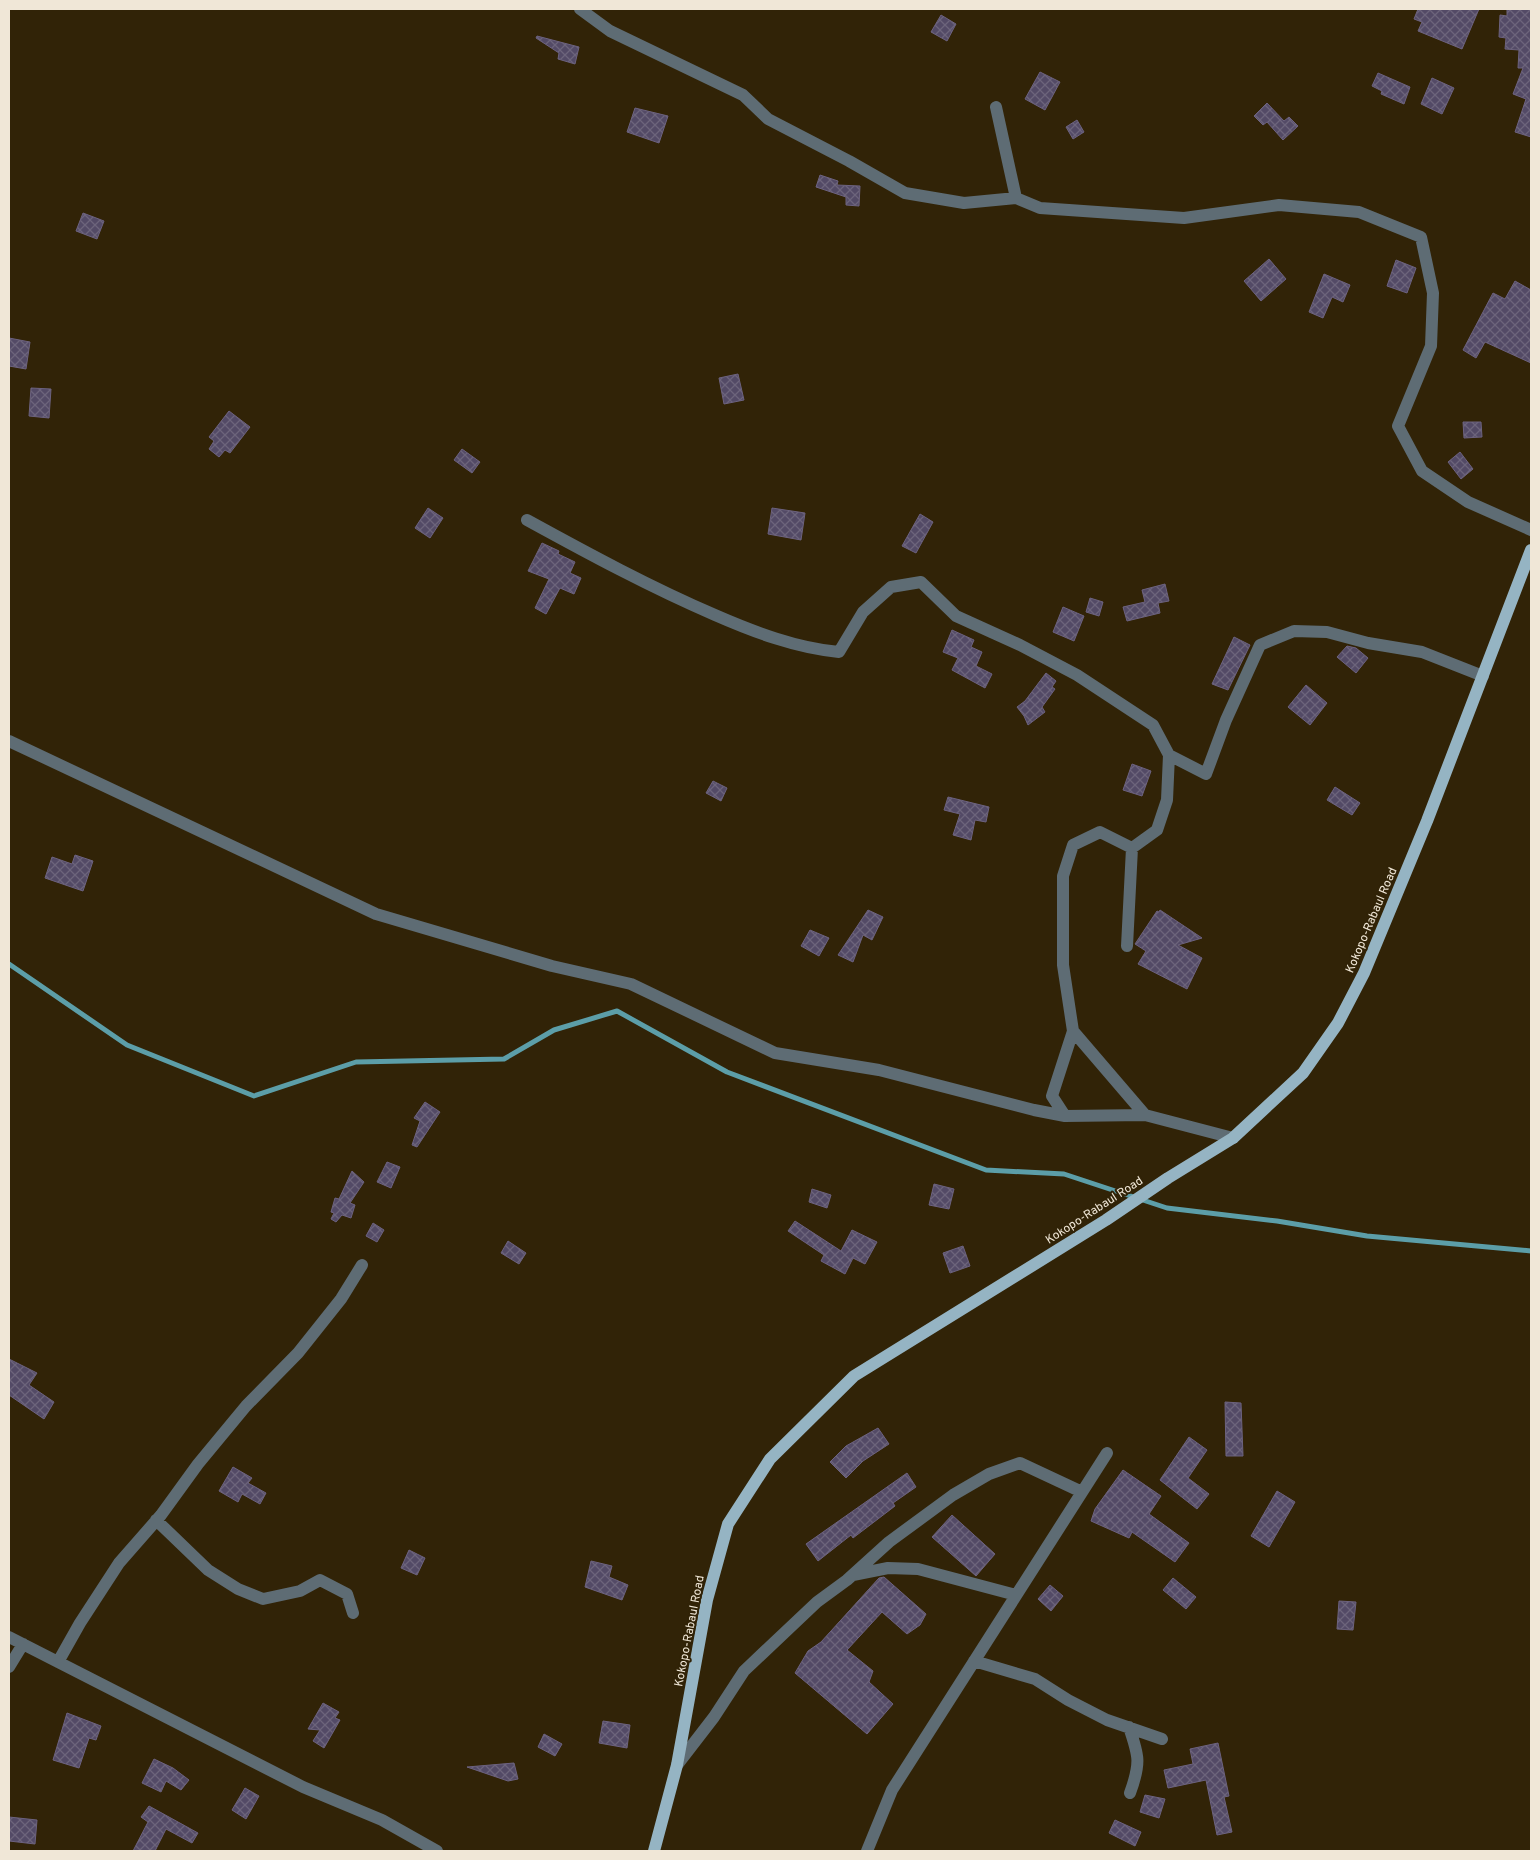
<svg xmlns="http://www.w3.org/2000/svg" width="1540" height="1860" font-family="Overpass,sans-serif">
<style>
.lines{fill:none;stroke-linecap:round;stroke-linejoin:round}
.stream{stroke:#5c9ea8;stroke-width:5}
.building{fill:url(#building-cross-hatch);stroke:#6c627f}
.street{stroke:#5e6c74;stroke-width:12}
.primary{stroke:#95b4c3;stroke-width:12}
.labels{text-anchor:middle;stroke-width:4;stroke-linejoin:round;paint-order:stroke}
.street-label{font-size:12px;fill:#f0e7d7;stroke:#312307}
</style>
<defs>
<pattern id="building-cross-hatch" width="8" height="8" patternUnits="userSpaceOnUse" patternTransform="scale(1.25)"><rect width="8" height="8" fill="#534a66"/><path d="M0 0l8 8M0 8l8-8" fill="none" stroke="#6c647b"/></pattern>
</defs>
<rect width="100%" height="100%" fill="#312307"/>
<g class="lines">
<path class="stream" d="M9,964L127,1045L254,1096L356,1062L504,1059L554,1030L617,1011L727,1072L986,1170L1064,1174L1167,1208L1277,1221L1367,1236L1531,1251"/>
</g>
<path class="building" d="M1418,9H1479L1462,49L1418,31L1422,22L1414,19Z
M1507,9H1531V137L1515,132L1526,99L1513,94L1523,68H1518L1519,50L1505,49L1506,38L1499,37L1500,15L1507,16Z
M941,15L956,24L947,41L931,32Z
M537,36L579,47L575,64L558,59L559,53L536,38Z
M1040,72L1060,82L1045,110L1025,99Z
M1378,73L1410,87L1404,104L1381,94L1382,91L1372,86Z
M1432,78L1454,88L1442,114L1421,104Z
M1267,103L1284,121L1289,117L1298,126L1283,140L1267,122L1263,125L1254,116Z
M635,108L668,116L659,143L627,132Z
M1077,120L1084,132L1073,139L1066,127Z
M820,175L838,181L837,185L860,186L859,206L846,205V197L816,187Z
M83,213L104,221L97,239L76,231Z
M1269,259L1286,279L1261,301L1244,281Z
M1396,260L1416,268L1407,293L1387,286Z
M1324,274L1350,285L1343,302L1332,297L1323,318L1309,312Z
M1515,281L1531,290V363L1485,342L1476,358L1463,350L1493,293L1505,299Z
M9,338L30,342L26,369L9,366Z
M738,374L744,400L724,404L719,378Z
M31,388L51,389L49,418L29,416Z
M229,411L250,427L230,453L225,450L219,457L209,449L214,441L209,437Z
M1463,422H1481L1482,437L1464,438Z
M462,449L480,462L472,473L454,460Z
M1460,452L1473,469L1461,479L1448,462Z
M428,508L443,518L430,538L415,528Z
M772,508L805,513L801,540L768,534Z
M920,514L933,522L916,553L902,546Z
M542,543L559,551L558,554L575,562L570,573L581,578L574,594L560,588L546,614L535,608L549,579L528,571Z
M1165,584L1169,601L1158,603L1160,613L1127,621L1123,607L1145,602L1142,590Z
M1090,598L1103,602L1099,616L1086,612Z
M1063,607L1084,616L1074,641L1053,632Z
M952,630L974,640L971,647L982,652L976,666L992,674L985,688L952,670L958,658L943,652Z
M1234,637L1250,645L1228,690L1212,684Z
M1347,646L1356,648L1368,658L1356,673L1337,657Z
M1046,673L1056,681L1052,687L1055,689L1042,707L1045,712L1028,725L1024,716L1017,707L1025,701Z
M1306,685L1327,703L1310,725L1288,707Z
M1132,764L1151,771L1142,796L1123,790Z
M713,781L727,788L721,801L706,793Z
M1335,787L1360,803L1352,815L1327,800Z
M948,797L989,807L986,822L975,820L971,840L953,835L960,814L944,810Z
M75,855L93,861L83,891L45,878L52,857L72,864Z
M868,910L883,917L872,940L863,935L853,962L838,955Z
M1160,910L1202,938L1178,945L1202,958L1187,989L1138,964L1146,951L1135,944L1157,911L1159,912Z
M810,930L829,938L819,956L801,946Z
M425,1102L440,1112L417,1147L412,1145L420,1121L414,1118Z
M387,1162L400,1167L391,1188L377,1182Z
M352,1171L364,1182L350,1203L355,1205L351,1218L342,1215L336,1222L331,1219L334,1213L331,1212L335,1198L339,1199Z
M934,1184L954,1189L949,1209L929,1205Z
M812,1189L831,1195L827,1208L809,1202Z
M795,1221L841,1251L852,1230L877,1242L865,1264L853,1258L845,1274L821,1261L824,1255L788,1231Z
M373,1223L384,1230L377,1242L366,1236Z
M508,1241L526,1253L519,1264L501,1253Z
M963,1246L970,1266L950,1273L943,1253Z
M9,1359L37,1373L29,1385L54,1402L44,1419L9,1395Z
M1225,1402L1241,1403L1243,1456H1226Z
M878,1428L889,1444L863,1461L846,1478L830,1462L846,1446Z
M1189,1437L1207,1450L1188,1478L1209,1494L1197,1509L1160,1480Z
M233,1467L252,1478L248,1483L266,1493L260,1504L242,1494L238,1502L219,1491Z
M1123,1470L1161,1496L1149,1514L1189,1543L1175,1562L1132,1532L1129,1538L1091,1521L1095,1509Z
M907,1473L916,1487L893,1503L895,1506L853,1538L851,1535L818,1561L806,1544Z
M1277,1491L1295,1502L1269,1547L1251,1536Z
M952,1515L995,1554L976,1576L932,1537Z
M409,1550L425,1558L417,1575L401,1568Z
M591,1561L612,1566L609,1577L628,1585L622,1600L585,1587Z
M884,1577L926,1614L920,1625L907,1634L882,1612L847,1650L873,1671L869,1682L893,1704L867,1734L795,1673L808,1651L821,1642L879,1578Z
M1173,1578L1196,1597L1186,1609L1163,1590Z
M1050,1585L1063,1596L1051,1611L1038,1599Z
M1339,1601L1356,1602L1353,1630L1337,1629Z
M323,1703L339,1712L335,1718L340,1720L324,1748L313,1741L320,1730L308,1729Z
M67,1713L101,1726L96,1740L89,1738L79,1768L53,1760Z
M603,1721L630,1725L627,1748L599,1743Z
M544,1734L562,1744L555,1756L538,1747Z
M1218,1743L1229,1796L1224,1797L1232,1832L1217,1835L1206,1780L1168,1788L1164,1770L1193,1764L1190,1749Z
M154,1759L173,1768L189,1780L181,1790L166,1781L161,1792L142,1783Z
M514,1763L518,1779L508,1781L467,1767Z
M245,1788L259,1796L246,1819L232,1810Z
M1145,1795L1165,1799L1159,1818L1140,1812Z
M149,1806L198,1833L192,1843L166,1829L155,1851H133L148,1822L141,1817Z
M9,1817L37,1820L35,1844L9,1841Z
M1115,1820L1141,1832L1135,1846L1109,1833Z"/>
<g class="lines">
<path class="street" d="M580,9L610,31L743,95L768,119L849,161L905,193L964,203L1016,198
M996,107L1016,198L1040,208L1184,218L1279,205L1359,212L1421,237L1433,293L1431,346L1398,426L1422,471L1468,502L1531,530
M527,520C589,554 650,587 715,615C754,632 796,648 839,652L863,612L891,587L921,582L956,616L1020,645L1077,675L1153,725L1169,755L1167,800L1157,830L1132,848L1100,832L1073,845L1063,876V965L1073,1031L1052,1096L1065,1116L1145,1115L1233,1138
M9,741L376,914L552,966L631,984L775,1053L879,1070L1034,1110L1065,1116
M1169,755L1206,774L1226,720L1260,645L1294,631L1327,632L1368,643L1422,652L1483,676
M1127,946L1132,848
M1073,1031L1145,1115
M156,1520L208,1570L238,1589L263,1599L300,1591L320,1580L347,1594L353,1613
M853,1575L888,1568L918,1569L1016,1595
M9,1637L303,1787L382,1820L437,1851
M974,1661L1035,1679L1068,1700L1107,1720L1162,1739
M58,1662L80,1623L119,1563L161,1515L198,1464L246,1406L298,1353L341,1299L362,1265
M9,1667L23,1644
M1129,1727C1139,1756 1141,1763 1130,1793
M677,1765L714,1717L744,1671L817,1602L847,1580L889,1542L953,1495L989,1474L1020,1463L1082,1492
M867,1851L892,1790L1107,1453"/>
<path class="primary" d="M654,1851L677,1765L707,1600L728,1524L770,1459L854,1376L1106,1220L1168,1178L1233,1138L1303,1073L1338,1023L1364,973L1427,821L1531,550"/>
</g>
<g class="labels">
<g class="street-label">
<text transform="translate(1371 920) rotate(-67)" y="4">Kokopo-Rabaul Road</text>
<text transform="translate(1094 1210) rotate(-33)" y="4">Kokopo-Rabaul Road</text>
<text transform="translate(689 1631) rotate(-79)" y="4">Kokopo-Rabaul Road</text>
</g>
</g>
<rect width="1540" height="1860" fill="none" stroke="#f0e7d7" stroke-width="20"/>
</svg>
